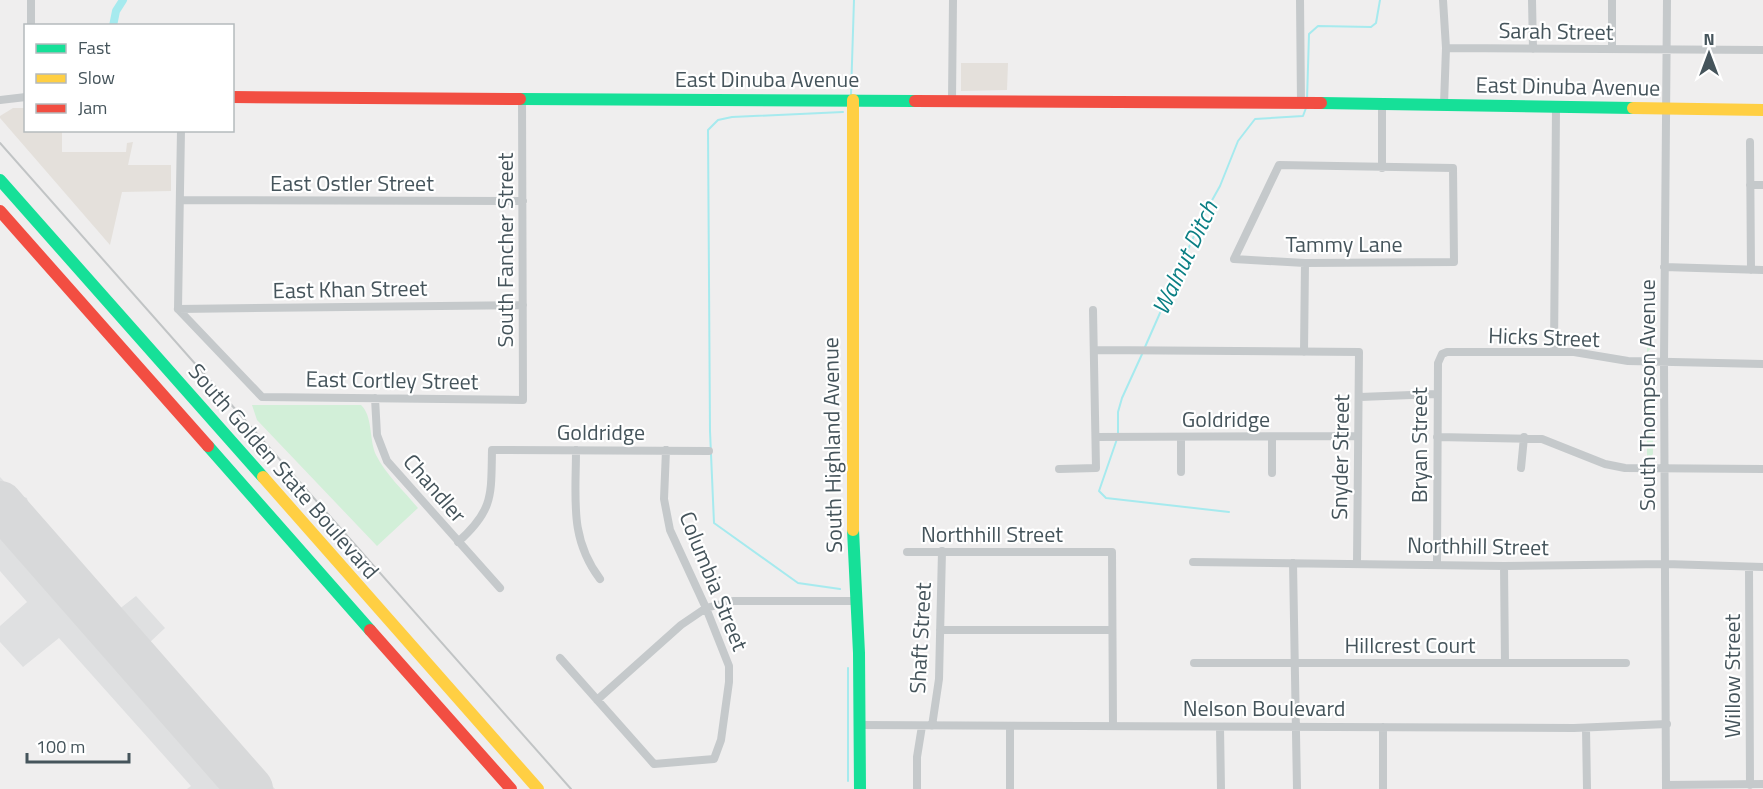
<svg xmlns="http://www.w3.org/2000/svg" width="1763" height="789" font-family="'Titillium Web',sans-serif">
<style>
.commercial{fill:#e4e0db}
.airport{fill:#dfe0e1}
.green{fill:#d2efd8}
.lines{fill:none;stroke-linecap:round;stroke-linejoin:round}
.stream{stroke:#a6eaee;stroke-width:2}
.canal{stroke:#a6eaee;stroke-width:8}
.runway{stroke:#d8d9da;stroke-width:46}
.street{stroke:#c5c9cb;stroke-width:8}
.fast{stroke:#16e098;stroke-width:12}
.slow{stroke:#ffcf43;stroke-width:12}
.jam{stroke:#f24e42;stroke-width:12}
.rail{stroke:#c1c4c5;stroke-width:2}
.labels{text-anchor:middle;stroke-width:4.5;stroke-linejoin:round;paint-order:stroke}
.street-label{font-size:22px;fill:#45545b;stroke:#fff}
.water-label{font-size:24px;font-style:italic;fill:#0b7f84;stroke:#fff}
</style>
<rect width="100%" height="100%" fill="#efeeee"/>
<path class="commercial" d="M961,63H1008L1007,90L961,91Z
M13,108H25L26,130L62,131V152H126L127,143L133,142L128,165H171V191L122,192L110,245L0,118V116Z"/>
<path class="airport" d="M0,477L16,494L27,498L30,510L118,610L136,596L165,628L148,644L275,789H187L191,786L59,638L23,667L0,642V626L27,602L0,571Z"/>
<path class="green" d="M1647,310H1653V347L1647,352Z
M1647,370L1653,374V454L1647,460Z
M252,405H361C373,416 369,440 376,455C386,475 404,491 418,508L377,546L257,420Z"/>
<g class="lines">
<path class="stream" d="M851,94L854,0
M1307,100L1309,34L1318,26L1371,27L1376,23L1380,0
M1145,347L1201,220L1220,186L1238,141L1255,119L1303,116L1306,108
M1118,433V412L1122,398L1143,352
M1117,439L1099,491L1106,498L1229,512
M840,589L798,583L714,523L710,431L708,130L718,120L732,117L843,112
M848,668V781"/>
<path class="canal" d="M113,26L116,11L123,0"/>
<path class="runway" d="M0,504L250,789"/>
<path class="street" d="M31,0V26
M1300,0L1301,103
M1443,0L1446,48L1444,104
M1532,0L1533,49
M1612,0V49
M1446,48L1763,50
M0,100L26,97
M952,100L953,0
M1382,104V168
M1750,142L1751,270
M1279,165L1453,168L1454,262L1305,263L1234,259Z
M1750,185H1763
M181,200L523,201
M1664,267L1763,270
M178,309L262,397L523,400L522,100
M178,309L523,305
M178,309L181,130
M1094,350L1359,352L1357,563
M1304,352L1305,263
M1554,352L1556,108
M1360,397L1437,394
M375,398L377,435L387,461L500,588
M1096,437L1357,436
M1181,437V472
M1437,437L1542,439L1605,464L1625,468L1763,469
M576,450C576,499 569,538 600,579
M1521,468L1524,437
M1059,469L1096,468L1093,310
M1272,473V438
M458,542C494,510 491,495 492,450L709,451
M907,552H1112L1113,726
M1193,562L1504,566L1666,564L1763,567
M1293,563L1297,789
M1437,563L1438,363L1442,354L1447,352H1574L1628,361L1763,364
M1504,566L1505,663
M1749,568L1750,785
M940,630H1112
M560,658L654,764L714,759L721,740L729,682V666L706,608L670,530L664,499L666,450
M1194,663H1626
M597,700L681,625L706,608L733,601H857
M861,725L1574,728L1667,724
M932,726L939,679L942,551
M1220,727L1221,789
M1586,728L1587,789
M1666,785L1763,784
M917,789V757L922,726
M1010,789V726
M1383,789V727
M1666,789L1664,361L1667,0"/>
<path class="fast" d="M520,99L915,101
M1321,103L1633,108
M0,180L263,477
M208,446L370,630
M853,530L859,653L860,789"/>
<path class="slow" d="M853,100V530
M1633,108L1763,110
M263,477L538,789"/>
<path class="jam" d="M232,97L520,99
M915,101L1321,103
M0,211L208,446
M370,630L511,789"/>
<path class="rail" d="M0,143L571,789"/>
</g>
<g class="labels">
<g class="street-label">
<text transform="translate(1556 31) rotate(1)" y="8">Sarah Street</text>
<text x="767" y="87">East Dinuba Avenue</text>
<text transform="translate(1568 86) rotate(1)" y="8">East Dinuba Avenue</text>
<text x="352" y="191">East Ostler Street</text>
<text x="1344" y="252">Tammy Lane</text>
<text transform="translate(505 250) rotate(-90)" y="8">South Fancher Street</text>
<text transform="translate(350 289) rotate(-1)" y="8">East Khan Street</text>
<text transform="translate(1544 337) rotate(2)" y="8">Hicks Street</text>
<text transform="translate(392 380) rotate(1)" y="8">East Cortley Street</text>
<text transform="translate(1647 395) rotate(-90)" y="8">South Thompson Avenue</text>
<text x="1226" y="427">Goldridge</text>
<text x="601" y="440">Goldridge</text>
<text transform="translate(832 445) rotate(-91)" y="8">South Highland Avenue</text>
<text transform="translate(1419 445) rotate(-90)" y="8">Bryan Street</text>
<text transform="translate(1340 457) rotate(-89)" y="8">Snyder Street</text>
<text transform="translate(284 471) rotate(49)" y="8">South Golden State Boulevard</text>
<text transform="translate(435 488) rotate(49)" y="8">Chandler</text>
<text x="992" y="542">Northhill Street</text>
<text transform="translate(1478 546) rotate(1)" y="8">Northhill Street</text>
<text transform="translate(714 581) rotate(68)" y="8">Columbia Street</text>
<text transform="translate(920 638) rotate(-87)" y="8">Shaft Street</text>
<text x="1410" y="653">Hillcrest Court</text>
<text transform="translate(1732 676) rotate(-90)" y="8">Willow Street</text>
<text x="1264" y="716">Nelson Boulevard</text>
</g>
<g class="water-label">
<text transform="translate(1185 258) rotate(-65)" y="8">Walnut Ditch</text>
</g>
</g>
<rect x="24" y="24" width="210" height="108" fill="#ffffff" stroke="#b5bbbd" stroke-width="1.5"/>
<rect x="36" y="44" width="30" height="9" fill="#16e098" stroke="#b5bbbd" stroke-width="1.5"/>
<text x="78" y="54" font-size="18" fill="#45545b">Fast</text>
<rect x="36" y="74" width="30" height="9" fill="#ffcf43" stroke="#b5bbbd" stroke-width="1.5"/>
<text x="78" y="84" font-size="18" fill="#45545b">Slow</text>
<rect x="36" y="104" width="30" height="9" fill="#f24e42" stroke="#b5bbbd" stroke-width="1.5"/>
<text x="78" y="114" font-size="18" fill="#45545b">Jam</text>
<g transform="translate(1709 54)" stroke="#ffffff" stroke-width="4.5" paint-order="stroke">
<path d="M0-4.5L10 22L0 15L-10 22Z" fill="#45545b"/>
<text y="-9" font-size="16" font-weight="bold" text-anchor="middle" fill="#45545b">N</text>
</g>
<path d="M27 753v9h102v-9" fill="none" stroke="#45545b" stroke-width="3"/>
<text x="36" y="753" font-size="18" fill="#45545b" stroke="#ffffff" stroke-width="4.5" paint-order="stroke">100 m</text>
</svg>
